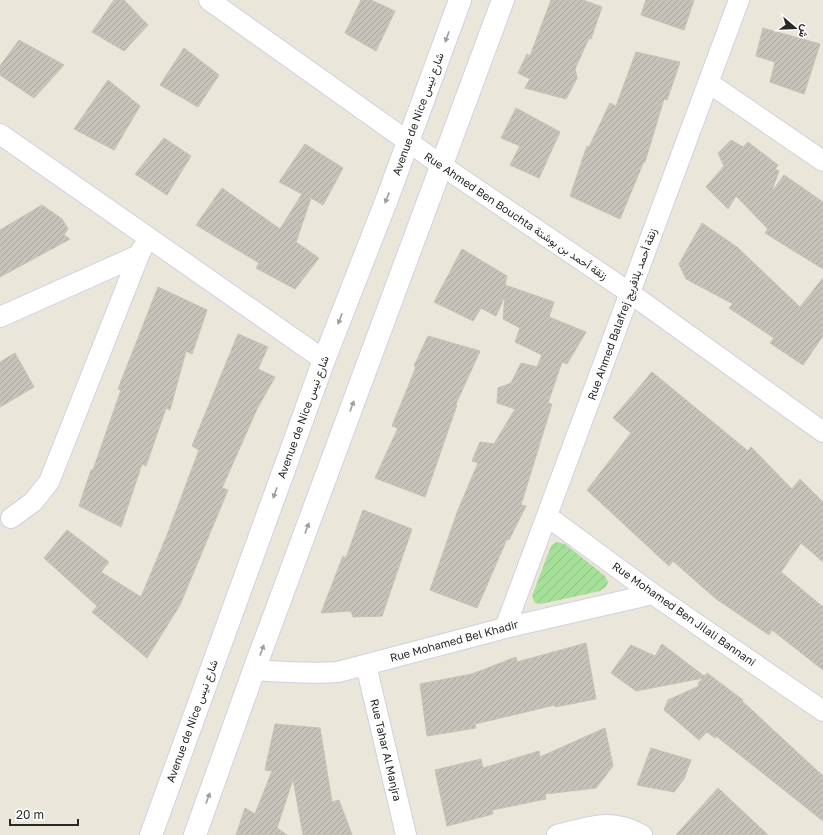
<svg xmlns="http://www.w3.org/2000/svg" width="823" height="835" font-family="'Golos Text',Vazirmatn,sans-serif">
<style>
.garden{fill:url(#garden-furrows)}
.building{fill:url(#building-hatch);stroke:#c5c2b4}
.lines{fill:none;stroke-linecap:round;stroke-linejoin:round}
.minor-casing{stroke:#d0d0e1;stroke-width:22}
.tertiary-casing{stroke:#d0d0e1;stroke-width:24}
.minor{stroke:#fff;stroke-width:20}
.tertiary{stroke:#fff;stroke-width:22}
.oneway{fill:#9e9e9e}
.labels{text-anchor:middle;stroke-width:3;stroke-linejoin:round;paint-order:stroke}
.street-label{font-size:11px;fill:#282828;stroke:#fff}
</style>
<defs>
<pattern id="garden-furrows" width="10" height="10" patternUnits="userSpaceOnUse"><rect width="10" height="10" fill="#a5df99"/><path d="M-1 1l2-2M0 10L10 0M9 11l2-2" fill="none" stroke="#8ebf84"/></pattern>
<pattern id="building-hatch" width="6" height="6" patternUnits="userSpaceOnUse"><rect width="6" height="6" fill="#c5c3ba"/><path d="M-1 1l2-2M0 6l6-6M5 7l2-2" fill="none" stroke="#a9a8a0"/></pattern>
</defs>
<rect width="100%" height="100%" fill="#eae6da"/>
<path class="garden" d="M556,542L565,544L605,576L608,582L606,587L600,591L541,604L535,603L532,596L551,546Z"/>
<path class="building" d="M114,0H124L148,25L124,51L92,32Z
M361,0H371L395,11L376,51L345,33Z
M551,0H583L602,7L591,39L589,38L575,69L577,78L566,99L525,88L530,79L518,73L527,54L530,56Z
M646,0H694L684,30L641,15Z
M763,28L820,44L804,94L770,82L775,62L756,56Z
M19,40L64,65L34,98L0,75V66Z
M184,48L219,75L198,107L160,85Z
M636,52L680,62L667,100L664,99L645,162L644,161L620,219L570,196L587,146L589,147L610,103L616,106Z
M108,80L140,106L114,150L74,129Z
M516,108L560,132L539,178L510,165L520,146L501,138Z
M164,138L191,156L167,195L135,174Z
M731,140L743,147L748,142L778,165L775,169L779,171L771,193L784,175L823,202V269L765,233L768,229L736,196L728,209L706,187L724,166L718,153Z
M305,144L343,168L323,205L311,198L296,242L319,258L295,289L256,268L259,263L196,225L222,188L280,229L302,194L279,182Z
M42,205L62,219L68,229L64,235L70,239L0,277V230Z
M702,223L737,247L800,307L823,278V336L803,365L770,343L774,338L729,308L733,304L686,279L679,264Z
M462,249L507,276L505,285L554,302L549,317L586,332L567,364L562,362L548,403L552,404L521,505L526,506L509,540L507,539L477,608L430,590L458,510L478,463L472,461L480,442L494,444L515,409L497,403L498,388L511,383L521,363L537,367L542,355L515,342L520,328L503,319L505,296L496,316L481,308L473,321L434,302Z
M158,287L207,310L192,354L186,351L170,410L166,408L146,466L142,464L121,527L79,506L91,470H93L121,390L118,389Z
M238,334L268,347L258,369L275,377L257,409L222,488L228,490L180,605L147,658L92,612L97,606L44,558L67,530L109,562L101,572L141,597L167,535L199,450L192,446Z
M428,336L480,351L455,406L457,405L425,497L375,478L398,428L392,426L416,367L414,366Z
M15,353L34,387L0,407V362Z
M652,372L748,451L751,447L792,489L800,479L823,502V562L801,543L781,572L823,607V670L772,630L769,635L715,598L673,561L669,566L587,490L631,433L613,418Z
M363,510L412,529L382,616L353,617L351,611L321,613L343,556L346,558Z
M586,643L596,699L555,707V705L475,724L476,728L427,736L420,684L472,674L516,657L517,662Z
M662,644L704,676L707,673L743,700L742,701L823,776V821L716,736L715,738L707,732L699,740L664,710L668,700L699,686L698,683L703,678L636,691L611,673L631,645L655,656Z
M275,724L320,728L332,802L339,800L352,835H303L293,779L277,828L287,835H236L245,808L255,814L272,771L265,770Z
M605,728L613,766L596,788L545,794L546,799L492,810L493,814L447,826L435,770L481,759L483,768L539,751L540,757Z
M651,748L691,760L684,779L674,792L637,785Z
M718,788L768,835H676Z"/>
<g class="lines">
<defs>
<path id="minor" d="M209,0L441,165L630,293L823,432
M709,83L823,161
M0,134L324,360
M0,317L139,255L142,249
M547,516L653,594L823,711
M11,518L33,502L49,482L139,255
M505,628L739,0
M366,665L406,835
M254,670C282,672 310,674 338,672L505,628L653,594
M557,835C589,827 611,817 642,835"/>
<path id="tertiary" d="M151,835L324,360L387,199L460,0
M195,835L254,670L503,0"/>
</defs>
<use href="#minor" class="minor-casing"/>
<use href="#tertiary" class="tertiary-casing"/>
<use href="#minor" class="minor"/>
<use href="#tertiary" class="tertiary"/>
</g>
<defs><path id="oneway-solid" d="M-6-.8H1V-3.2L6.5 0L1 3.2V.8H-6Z"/></defs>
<g class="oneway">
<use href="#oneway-solid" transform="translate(447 37) rotate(110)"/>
<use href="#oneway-solid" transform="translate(387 198) rotate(111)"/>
<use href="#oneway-solid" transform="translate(340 319) rotate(111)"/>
<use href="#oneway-solid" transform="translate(352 406) rotate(-70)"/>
<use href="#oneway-solid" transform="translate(275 493) rotate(110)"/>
<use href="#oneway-solid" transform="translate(307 528) rotate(-70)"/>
<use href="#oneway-solid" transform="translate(262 650) rotate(-70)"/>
<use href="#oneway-solid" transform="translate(208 798) rotate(-70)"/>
</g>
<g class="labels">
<g class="street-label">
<text transform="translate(418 114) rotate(-70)" y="4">Avenue de Nice شارع نيس</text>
<text transform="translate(516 216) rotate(34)" y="4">Rue Ahmed Ben Bouchta زنقة أحمد بن بوشتة</text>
<text transform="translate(622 314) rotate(-70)" y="4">Rue Ahmed Balafrej زنقة أحمد بلافريج</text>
<text transform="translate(303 417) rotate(-70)" y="4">Avenue de Nice شارع نيس</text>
<text transform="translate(684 614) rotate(35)" y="4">Rue Mohamed Ben Jilali Bannani</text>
<text transform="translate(454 641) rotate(-15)" y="4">Rue Mohamed Bel Khadir</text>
<text transform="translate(192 721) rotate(-70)" y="4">Avenue de Nice شارع نيس</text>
<text transform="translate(386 750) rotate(77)" y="4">Rue Tahar Al Manjra</text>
</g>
</g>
<g transform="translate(795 28) rotate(109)" stroke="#ffffff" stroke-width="3" paint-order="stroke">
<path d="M0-3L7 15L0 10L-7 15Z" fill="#282828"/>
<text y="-6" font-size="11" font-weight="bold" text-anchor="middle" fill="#282828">ش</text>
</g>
<path d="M10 819v6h68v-6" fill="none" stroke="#282828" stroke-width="2"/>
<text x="16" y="819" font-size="12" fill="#282828" stroke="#ffffff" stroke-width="3" paint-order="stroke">20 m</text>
</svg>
